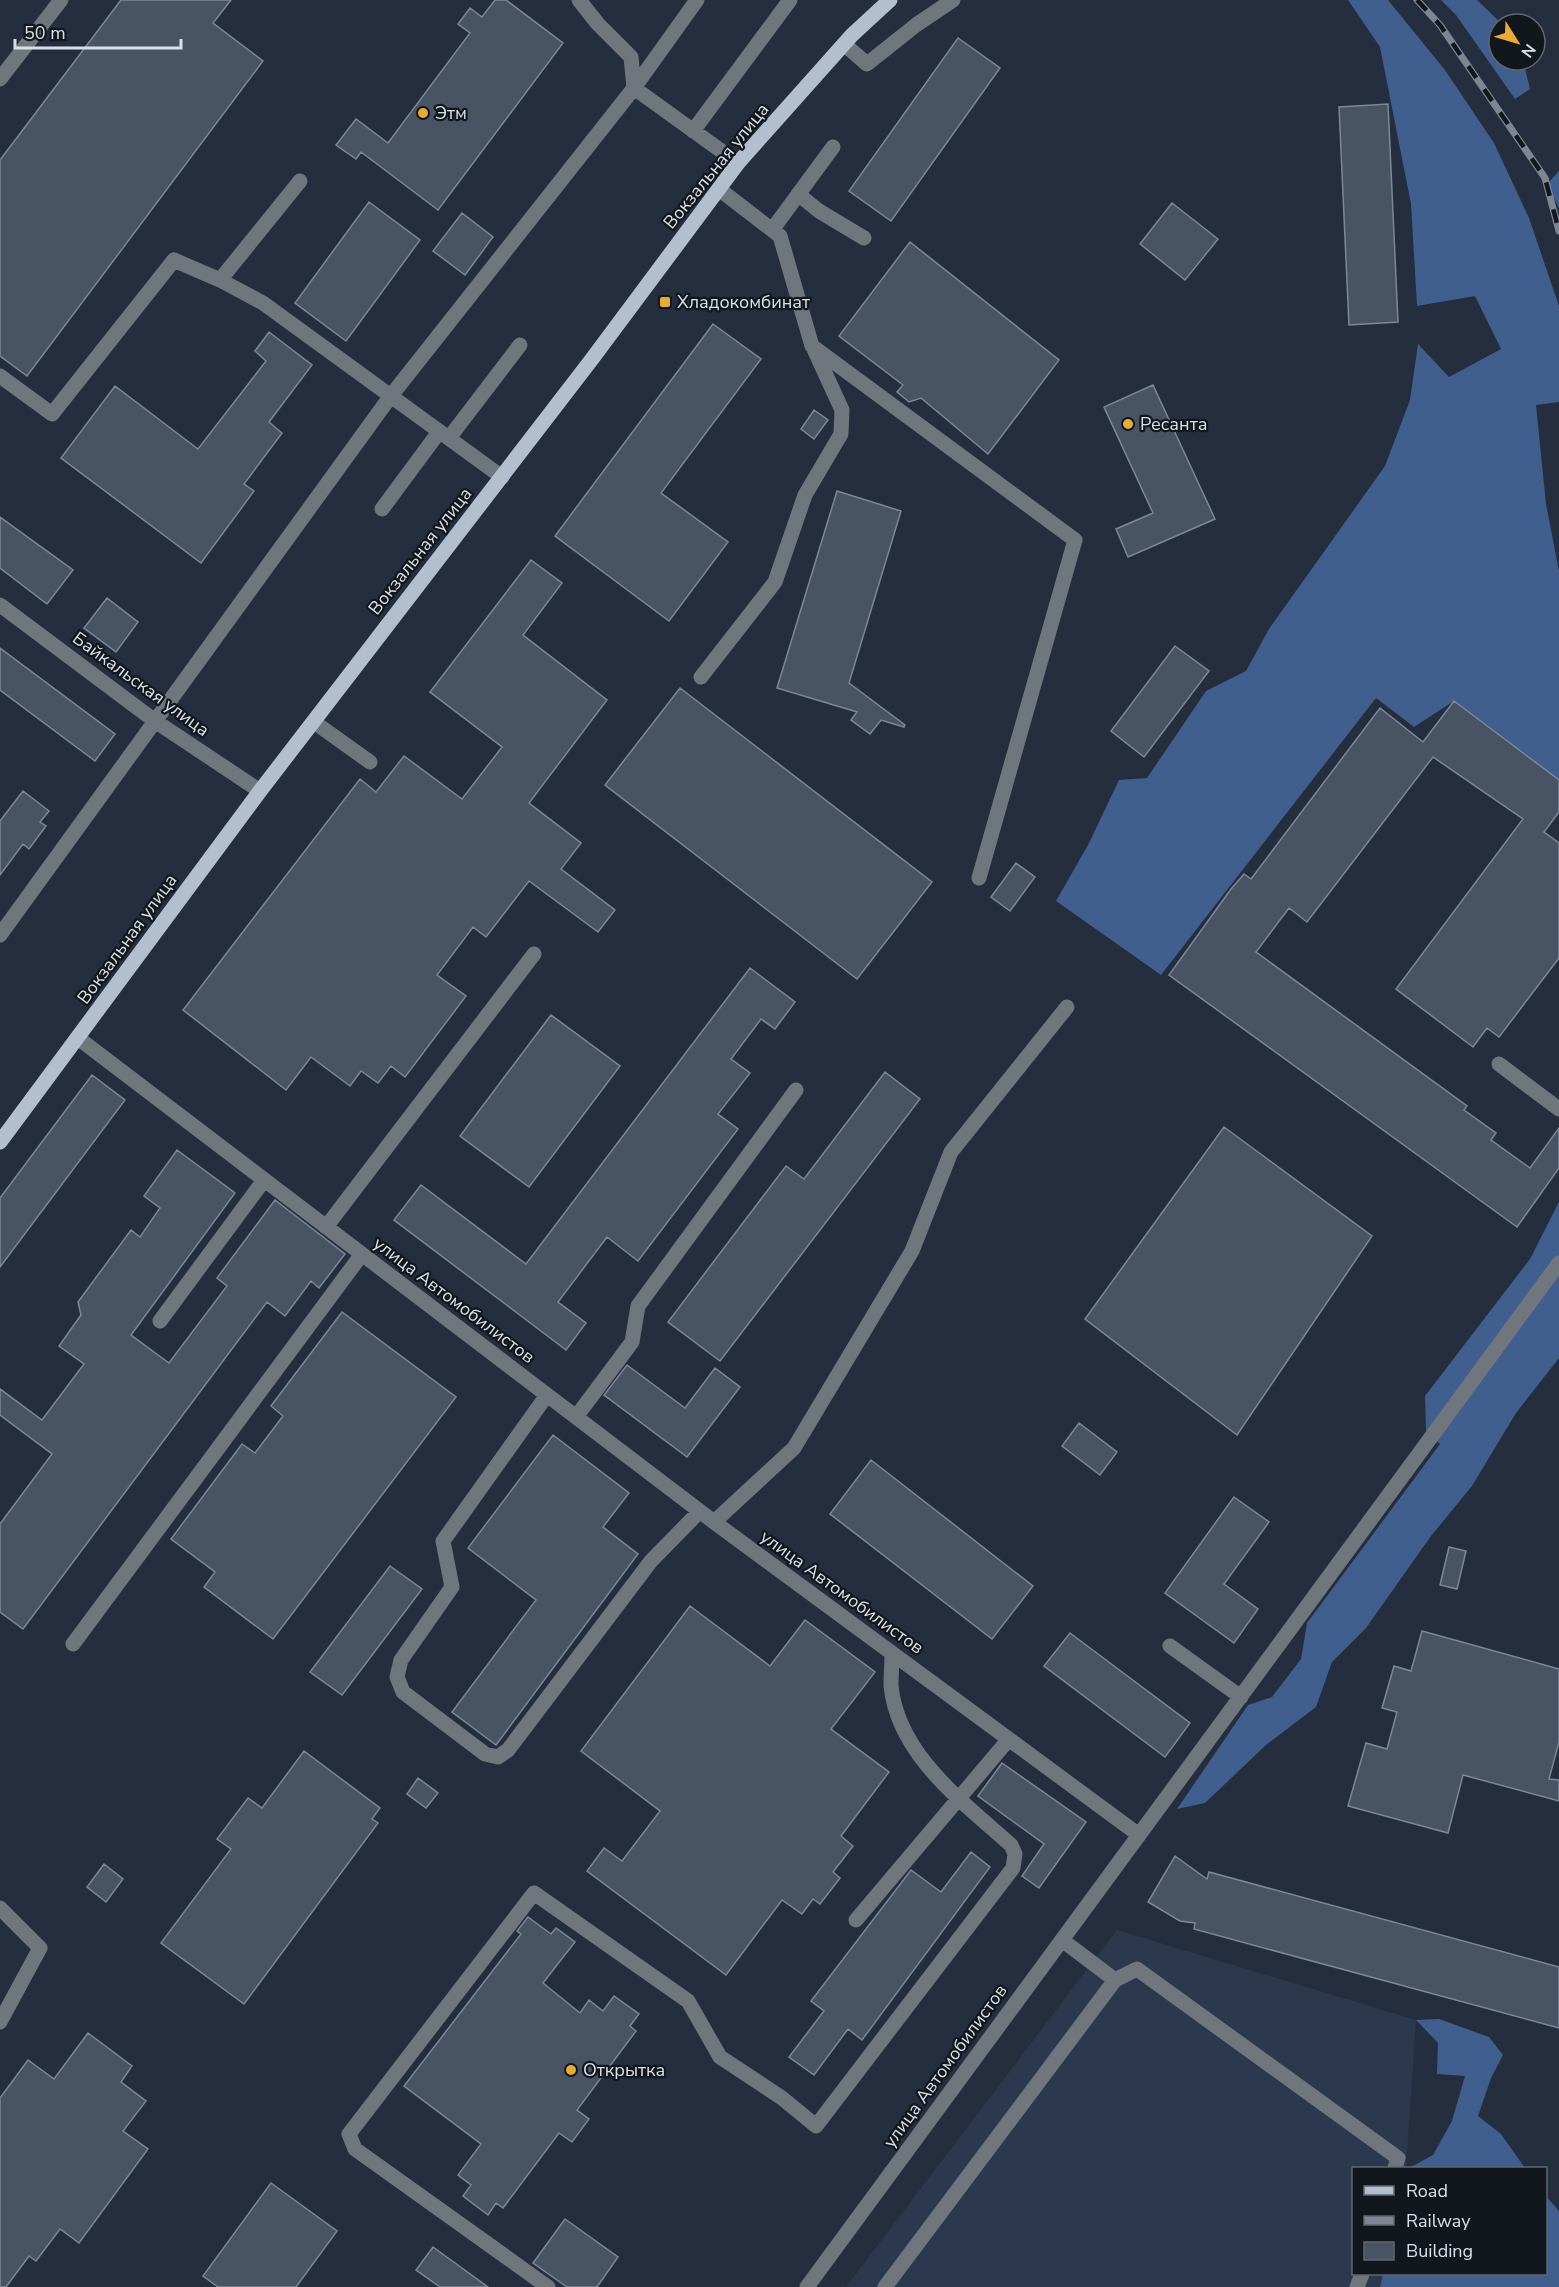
<svg xmlns="http://www.w3.org/2000/svg" width="1559" height="2287" font-family="'Nunito Sans',sans-serif">
<style>
.built{fill:#2c384d}
.forest{fill:#405e8e}
.building{fill:#485364;stroke:#7c889a;stroke-width:1.5}
.lines{fill:none;stroke-linecap:round;stroke-linejoin:round}
.minor{stroke:#70767e;stroke-width:15}
.major{stroke:#b3bece;stroke-width:15}
.rail-casing{stroke:#7e8693;stroke-width:7}
.rail{stroke:#12161d;stroke-width:4.5;stroke-dasharray:14;stroke-linecap:butt}
.poi-dot{fill:#e9ab38;stroke:#12161d;stroke-width:2}
.labels{text-anchor:middle;stroke-width:4.5;stroke-linejoin:round;paint-order:stroke}
.poi-label{font-size:18px;fill:#d9e0ea;stroke:#12161d;text-anchor:start}
.street-label{font-size:18px;fill:#d9e0ea;stroke:#12161d}
</style>
<rect width="100%" height="100%" fill="#242e3e"/>
<path class="built" d="M1117,1930L1416,2020L1406,2168H1354V2274H1383L1380,2287H846Z"/>
<path class="forest" d="M1348,0H1388L1445,70L1494,143L1529,218L1559,306V402L1536,405L1546,504L1559,571V780L1454,701L1414,727L1376,698L1161,975L1056,901L1088,845L1119,780L1147,778L1206,691L1246,671L1269,629L1385,466L1410,400L1418,344L1449,377L1501,349L1475,296L1417,306L1411,204L1380,47Z
M1441,0H1477L1502,24H1499V60H1523L1530,89L1515,99L1456,15Z
M1559,171V208L1547,184Z
M1559,1202V1358L1516,1413L1472,1486L1431,1536L1366,1628L1332,1662L1316,1707L1266,1745L1205,1803L1177,1809L1248,1705L1272,1697L1301,1659L1307,1623L1440,1444L1426,1431L1425,1396L1530,1259Z
M1439,2019L1489,2037L1503,2055L1491,2078L1478,2116L1501,2134L1525,2168H1409L1433,2155L1452,2121L1465,2076L1437,2074L1438,2043L1416,2020Z
M1546,2196L1559,2211V2287H1380L1383,2274H1546Z"/>
<path class="building" d="M121,0H231L213,23L263,61L27,376L0,356V160Z
M495,0H506L563,43L438,210L361,152L356,159L336,145L356,119L388,143L470,33L458,24L470,8L482,17Z
M958,38L1000,68L891,221L849,191Z
M1388,104L1398,322L1349,325L1339,107Z
M369,202L420,240L346,341L295,303Z
M1172,203L1218,239L1185,280L1140,244Z
M462,213L493,237L465,275L433,251Z
M910,242L1059,360L988,454L921,398L909,402L897,392L903,385L839,336Z
M713,324L761,359L661,493L728,542L669,621L555,536Z
M269,332L312,365L269,422L282,433L244,484L254,491L201,563L61,458L115,386L198,449L266,361L255,351Z
M1153,385L1215,519L1128,557L1116,529L1153,513L1104,407Z
M814,410L828,420L814,439L801,429Z
M837,491L901,511L849,683L905,725L904,727L881,720L870,734L851,720L857,712L777,688Z
M0,517L73,570L47,604L0,568Z
M531,560L562,583L523,635L607,700L529,803L581,843L561,869L615,910L598,932L529,881L486,937L473,927L437,975L466,996L405,1077L391,1066L378,1083L361,1071L350,1086L311,1057L286,1090L183,1010L360,779L376,792L404,756L462,799L502,747L430,692Z
M107,598L138,622L116,652L84,628Z
M1175,646L1209,671L1144,757L1111,731Z
M0,648L115,734L95,761L0,690Z
M680,688L932,882L857,979L605,785Z
M1454,701L1559,780V812L1544,832L1559,843V958L1499,1037L1487,1028L1473,1047L1396,989L1523,819L1433,757L1307,922L1289,908L1256,952L1467,1106L1464,1110L1496,1133L1491,1140L1530,1168L1559,1128V1168L1517,1227L1169,975L1231,889L1244,874L1251,879L1380,708L1423,742Z
M23,791L49,811L40,822L46,826L29,849L23,844L0,875V821Z
M1016,863L1035,877L1010,911L991,897Z
M750,968L795,1002L775,1029L761,1019L731,1059L750,1073L718,1114L738,1129L638,1261L607,1237L558,1302L586,1323L566,1350L394,1220L421,1185L526,1264Z
M551,1015L620,1066L529,1187L460,1136Z
M885,1072L920,1099L720,1361L668,1322L786,1166L804,1179Z
M92,1075L125,1100L0,1267V1198Z
M1224,1127L1372,1236L1237,1435L1085,1319Z
M177,1150L235,1193L131,1335L169,1363L227,1286L217,1278L275,1200L345,1254L319,1288L311,1281L285,1316L267,1302L23,1629L0,1612V1524L52,1454L0,1415V1389L42,1420L84,1364L59,1346L81,1315L78,1302L131,1230L140,1237L160,1208L144,1196Z
M342,1312L456,1397L273,1639L204,1587L215,1572L171,1539L242,1444L255,1453L283,1416L271,1406Z
M627,1365L685,1408L715,1368L740,1387L687,1457L604,1395Z
M1079,1423L1117,1452L1100,1475L1062,1446Z
M553,1435L629,1493L603,1527L638,1554L496,1745L452,1712L536,1600L468,1548Z
M871,1460L1033,1586L992,1639L830,1514Z
M1234,1497L1269,1522L1224,1584L1258,1609L1234,1643L1165,1593Z
M1449,1547L1466,1551L1457,1589L1440,1585Z
M390,1566L422,1589L342,1695L310,1672Z
M690,1606L770,1666L805,1620L875,1672L831,1729L889,1772L841,1836L853,1846L833,1872L840,1878L820,1904L813,1899L802,1914L782,1900L726,1975L587,1871L604,1848L622,1861L660,1811L581,1751Z
M1422,1631L1559,1669V1742L1549,1779L1559,1780V1801L1463,1775L1448,1833L1348,1806L1366,1743L1387,1749L1397,1712L1382,1708L1394,1666L1411,1671Z
M1070,1633L1190,1723L1165,1757L1044,1666Z
M304,1751L380,1808L372,1819L378,1823L244,2004L161,1943L231,1849L217,1839L248,1798L262,1808Z
M1002,1763L1086,1822L1039,1888L1022,1876L1044,1844L978,1796Z
M418,1778L438,1793L426,1808L407,1794Z
M971,1852L990,1867L862,2040L848,2029L814,2075L789,2057L824,2011L811,2001L911,1870L941,1892Z
M1175,1856L1207,1879L1209,1872L1559,1967V2028L1194,1929L1195,1923L1180,1921L1148,1902Z
M104,1864L123,1879L106,1902L87,1887Z
M528,1917L551,1934L556,1928L575,1942L543,1983L580,2013L589,2000L603,2011L614,1996L639,2014L630,2026L636,2031L577,2110L589,2119L572,2142L559,2133L503,2208L496,2203L488,2215L463,2196L471,2185L458,2175L481,2144L404,2086L521,1934L517,1931Z
M88,2033L132,2066L121,2082L146,2101L123,2131L148,2149L79,2243L60,2229L36,2261L29,2256L6,2287H0V2098L28,2060L54,2079Z
M271,2183L337,2231L296,2287H218L203,2276Z
M565,2219L618,2257L597,2287H567L533,2263Z
M433,2247L488,2287H440L416,2270Z"/>
<g class="lines">
<path class="minor" d="M579,0L598,24L631,57L634,88L738,163
M844,44L867,64L916,25L953,0
M0,79L61,0
M693,131L790,0
M719,189L780,236L812,346L1075,540L979,878
M798,194L819,211L864,238
M772,230L833,147
M220,280L300,181
M0,376L52,414L174,260L220,280L263,303L502,477
M449,438L520,345
M382,509L439,432
M0,605L155,721L260,791
M701,677L775,582L805,495L841,434L842,410L814,349
M314,722L370,762
M0,935L390,397L634,88L697,0
M78,1038L714,1522L1139,1835L807,2287
M1499,1064L1559,1109
M326,1227L534,954
M160,1321L264,1180
M547,1395L443,1541L452,1587L401,1660L397,1677L403,1692L485,1754L498,1757L508,1750L651,1561L700,1511
M576,1417L632,1342L638,1306L796,1090
M714,1522L794,1448L912,1251L951,1152L1067,1007
M73,1644L362,1254
M1170,1646L1241,1697
M1139,1835L1559,1263
M0,1908L40,1948L0,2022
M856,1920L1009,1739
M1062,1940L1115,1980
M548,2287L355,2149L349,2134L534,1893L688,2001L720,2057L782,2098L816,2126L1013,1868L1015,1854L1011,1845C963,1802 898,1755 891,1686C891,1675 892,1664 892,1653
M885,2287L1115,1980L1137,1969L1398,2158L1395,2168
M1357,2287L1362,2274"/>
<path class="major" d="M0,1142L260,791L592,359L738,163L852,35L890,0"/>
<defs>
<path id="rail" d="M1417,0L1440,25L1545,178L1559,231"/>
</defs>
<use href="#rail" class="rail-casing"/>
<use href="#rail" class="rail"/>
</g>
<g class="poi-dot">
<circle cx="423" cy="113" r="6"/>
<rect x="659" y="296" width="12" height="12" rx="3"/>
<circle cx="1128" cy="424" r="6"/>
<circle cx="571" cy="2070" r="6"/>
</g>
<g class="labels">
<g class="poi-label">
<text x="435" y="119">Этм</text>
<text x="677" y="308">Хладокомбинат</text>
<text x="1140" y="430">Ресанта</text>
<text x="583" y="2076">Открытка</text>
</g>
<g class="street-label">
<text transform="translate(716 166) rotate(-51)" y="6">Вокзальная улица</text>
<text transform="translate(420 551) rotate(-52)" y="6">Вокзальная улица</text>
<text transform="translate(141 684) rotate(36)" y="6">Байкальская улица</text>
<text transform="translate(127 939) rotate(-54)" y="6">Вокзальная улица</text>
<text transform="translate(454 1300) rotate(37)" y="6">улица Автомобилистов</text>
<text transform="translate(842 1592) rotate(36)" y="6">улица Автомобилистов</text>
<text transform="translate(945 2066) rotate(-54)" y="6">улица Автомобилистов</text>
</g>
</g>
<rect x="1352" y="2167" width="195" height="108" fill="#12161d" stroke="#62676f" stroke-width="1.5"/>
<rect x="1364" y="2186" width="30" height="9" fill="#b3bece" stroke="#62676f" stroke-width="1.5"/>
<text x="1406" y="2197" font-size="18" fill="#d9e0ea">Road</text>
<rect x="1364" y="2216" width="30" height="9" fill="#7e8693" stroke="#62676f" stroke-width="1.5"/>
<text x="1406" y="2227" font-size="18" fill="#d9e0ea">Railway</text>
<rect x="1364" y="2242" width="30" height="18" fill="#485364" stroke="#62676f" stroke-width="1.5"/>
<text x="1406" y="2257" font-size="18" fill="#d9e0ea">Building</text>
<g transform="translate(1517 42) rotate(127)"><circle r="28" fill="#12161d" stroke="#62676f" stroke-width="1.5"/>
<path d="M0-4.5L10 22L0 15L-10 22Z" fill="#e9ab38"/>
<text y="-9" font-size="16" font-weight="bold" text-anchor="middle" fill="#d9e0ea">N</text>
</g>
<path d="M15 39v9h166v-9" fill="none" stroke="#d9e0ea" stroke-width="3"/>
<text x="24" y="39" font-size="18" fill="#d9e0ea" stroke="#12161d" stroke-width="4.5" paint-order="stroke">50 m</text>
</svg>
